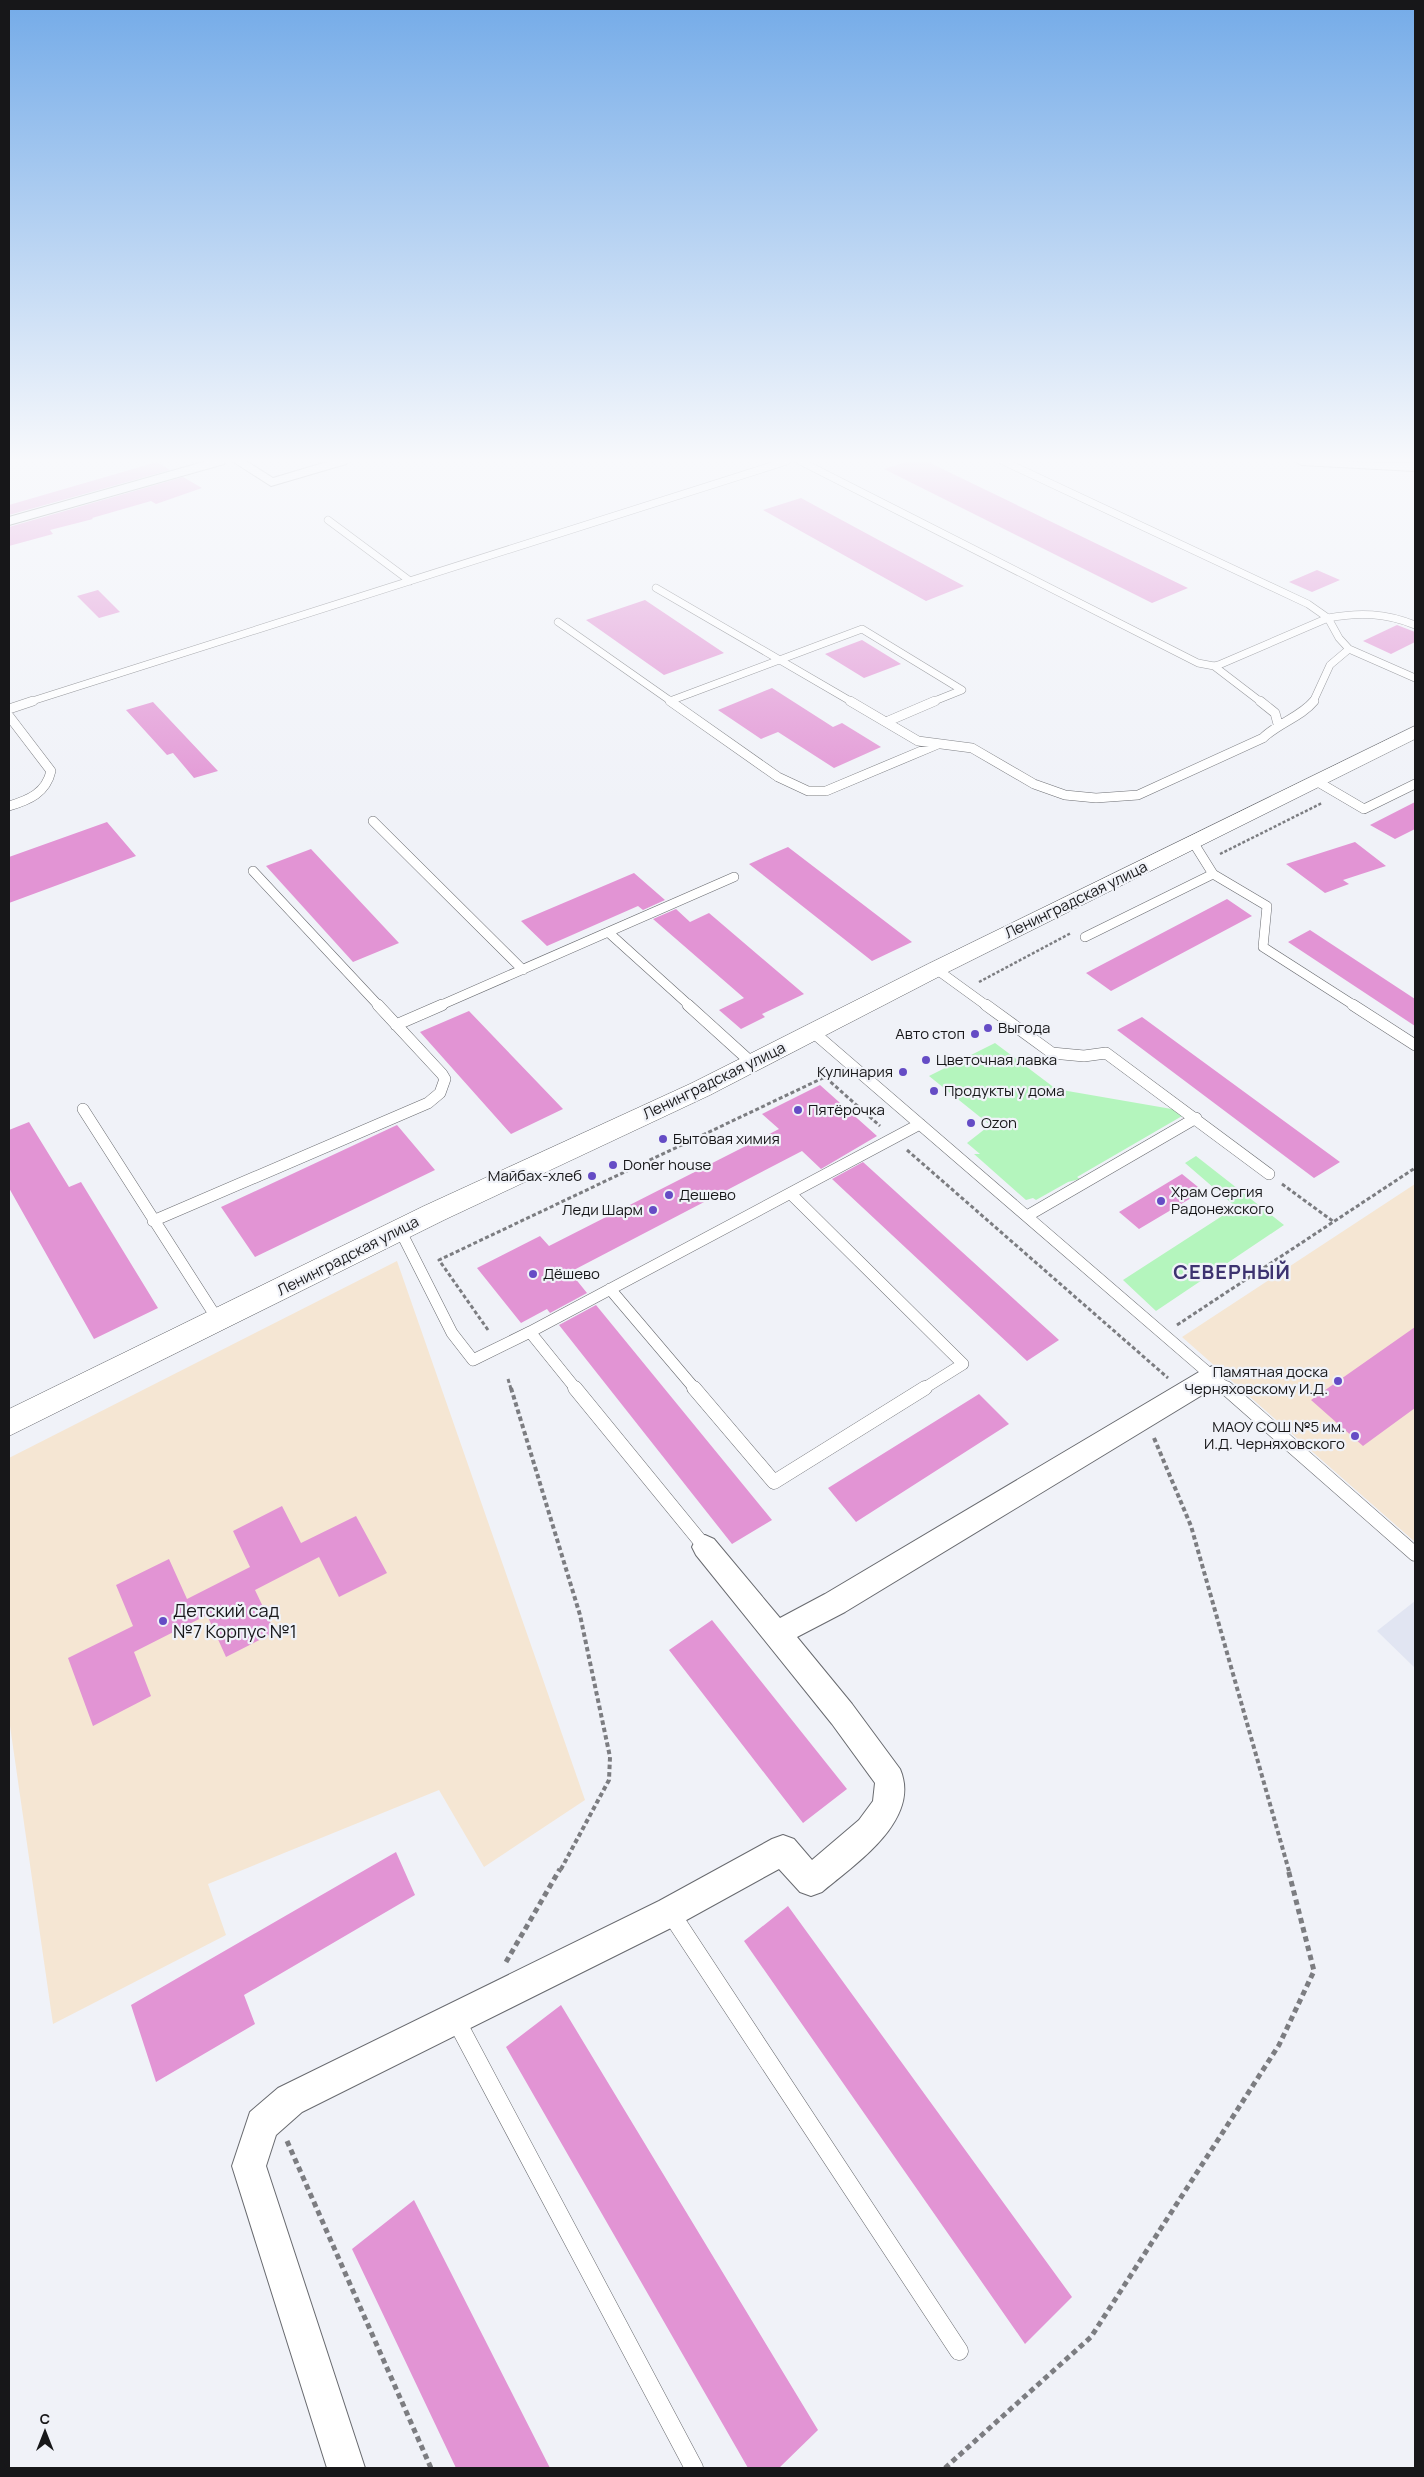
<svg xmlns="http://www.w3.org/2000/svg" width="1424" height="2477" font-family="Manrope,sans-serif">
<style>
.built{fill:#e1e5f2}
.education{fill:#f5e6d3}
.green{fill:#b4f5bd}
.building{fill:#e294d4}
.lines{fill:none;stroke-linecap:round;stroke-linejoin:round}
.service-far4-casing{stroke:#686a6f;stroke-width:8}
.service-far3-casing{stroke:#686a6f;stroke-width:10}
.service-far2-casing{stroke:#686a6f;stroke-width:12}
.service-far1-casing{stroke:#686a6f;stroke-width:15}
.service-casing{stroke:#686a6f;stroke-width:19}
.minor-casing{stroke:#686a6f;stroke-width:2}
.tertiary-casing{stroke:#686a6f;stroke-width:1}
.path-far3{stroke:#7c7d81;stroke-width:2.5;stroke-dasharray:3 2;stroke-linecap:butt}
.path-far2{stroke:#7c7d81;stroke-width:3;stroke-dasharray:4 2.5;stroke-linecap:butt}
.path-far1{stroke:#7c7d81;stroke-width:4;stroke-dasharray:4.5 3;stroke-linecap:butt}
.path{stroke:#7c7d81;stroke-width:5;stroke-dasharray:5.5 4;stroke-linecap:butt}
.service-far4{stroke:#fff;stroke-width:7}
.service-far3{stroke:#fff;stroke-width:9}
.service-far2{stroke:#fff;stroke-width:11}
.service-far1{stroke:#fff;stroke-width:14}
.service{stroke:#fff;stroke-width:18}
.minor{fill:#fff;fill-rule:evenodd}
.tertiary{fill:#fff;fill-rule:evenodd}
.poi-dot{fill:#654cc5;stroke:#f0f2f8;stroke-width:2}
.labels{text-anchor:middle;stroke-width:4.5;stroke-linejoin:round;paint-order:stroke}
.street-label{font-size:15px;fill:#171719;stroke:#f0f2f8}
.poi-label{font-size:15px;fill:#171719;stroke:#f0f2f8;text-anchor:start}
.near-poi-label{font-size:18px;fill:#171719;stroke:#f0f2f8;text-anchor:start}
.district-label{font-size:20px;font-weight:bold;letter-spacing:1px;fill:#3d3370;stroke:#f0f2f8}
</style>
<rect width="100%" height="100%" fill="#f0f2f8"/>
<path class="built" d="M1415,1601V1668L1377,1631Z"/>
<path class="education" d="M1415,1184V1542L1182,1337Z
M397,1261L585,1800L484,1867L439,1790L208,1884L226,1935L53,2024L9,1719V1458Z"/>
<path class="green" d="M995,1043L1056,1089L1189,1112L1077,1177L1080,1179L1068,1182L1036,1200L1033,1198L1026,1200L974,1154H980L967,1143L990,1125L929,1076Z
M1196,1156L1284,1225L1156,1311L1123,1280L1236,1207L1185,1163Z"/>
<path class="building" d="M909,461H926L1188,588L1152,603L884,469Z
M157,462L170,470L9,515V505Z
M183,477L202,488L156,504L151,501L92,518L93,519L50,530L53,534L9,546V527Z
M801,498L886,544L964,586L926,601L763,510Z
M1317,570L1340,580L1312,592L1289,582Z
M98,590L120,612L99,618L77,596Z
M645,600L724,653L664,675L586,620Z
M1397,625L1415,632V642L1391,654L1363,641Z
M862,640L901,664L864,678L825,654Z
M772,688L833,727L842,723L881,747L834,768L778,732L761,739L718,710Z
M153,702L218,771L194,778L173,753L167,755L126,710Z
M1415,802V829L1395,839L1370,825Z
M107,822L136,856L9,903V857Z
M1355,842L1386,866L1343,880L1349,884L1325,893L1286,864Z
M788,847L912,942L872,961L749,864Z
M311,849L399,943L353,962L266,866Z
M634,873L665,900L643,910L638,906L547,946L521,921Z
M1227,899L1252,916L1111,991L1086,973Z
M676,909L690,922L709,913L804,994L762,1014L765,1017L741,1029L719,1010L744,998L653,919Z
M1310,930L1415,999V1026L1288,942Z
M469,1011L563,1109L511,1134L420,1032Z
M1142,1017L1340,1162L1314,1178L1117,1030Z
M820,1085L877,1136L821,1169L802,1151L570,1272L587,1293L550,1313L547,1309L521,1323L477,1268L540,1236L549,1246L779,1129L762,1114Z
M29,1122L69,1187L81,1182L158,1308L94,1339L9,1188V1130Z
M397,1125L435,1170L255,1257L221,1207Z
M863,1162L1059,1340L1027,1361L832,1179Z
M1182,1174L1203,1191L1139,1229L1119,1212Z
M596,1305L772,1520L732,1544L559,1325Z
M1415,1327V1408L1363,1446L1311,1400Z
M979,1394L1009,1424L856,1522L828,1488Z
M282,1506L301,1543L356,1516L387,1573L339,1597L319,1557L255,1590L275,1632L226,1657L207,1615L134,1652L151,1696L93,1726L68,1658L133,1626L116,1585L169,1559L187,1599L250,1567L233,1531Z
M712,1620L847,1789L803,1823L669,1650Z
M396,1852L415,1895L244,1995L255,2024L156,2082L131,2005Z
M788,1906L1072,2297L1025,2344L744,1941Z
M561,2005L818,2430L779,2468H748L506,2047Z
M414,2200L550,2468H456L352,2249Z"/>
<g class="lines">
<defs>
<path id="service-far4" d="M800,461L1198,663L1214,666L1221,664L1328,618C1359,612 1386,613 1415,625
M1003,461L1308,604L1328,618L1339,638L1349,649L1415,678
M328,520L410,581
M656,588L852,702
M558,622L672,702
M1214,666L1261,702
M670,701L862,629L962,690L932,702
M29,702L787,461
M1313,702L1330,665L1349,649"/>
<path id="service-far3" d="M670,701L778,777L808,791H826L938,744
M850,701L918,741L972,748L1034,784L1065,795L1096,798L1138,795L1263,738C1278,723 1301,717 1314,701
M1260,701L1275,713L1278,724
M9,709L33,701
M9,716L51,771C46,793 29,800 9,806
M886,722L935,701
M1318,782L1364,809L1415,784
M373,821L523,970
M1193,842L1213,874L1267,906L1263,947L1355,1006
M253,871L379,1006
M608,932L690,1006
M1085,937L1213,874
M936,969L987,1006
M439,1006L734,877"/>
<path id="service-far2" d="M688,1005L752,1063
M986,1005L1052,1053L1084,1056L1106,1053L1269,1174
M1353,1005L1415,1045
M396,1025L442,1005
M813,1032L1227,1389
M83,1109L218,1320
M791,1194L963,1364L923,1389
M1027,1216L1196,1118
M153,1221L428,1103L440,1093L445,1079L442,1074L378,1005
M400,1230L452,1333L473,1360L530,1332L576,1389
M610,1289L695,1389
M530,1332L920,1124"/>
<path id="service-far1" d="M575,1388L705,1547
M694,1388L774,1482L925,1388
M1226,1388L1415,1554"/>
<path id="service" d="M670,1912L959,2351
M456,2020L694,2468"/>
<path id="minor" d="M207,461H226L224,464L9,525V517Z
M232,461H246L273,478L330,461H348L346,464L271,486Z
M1295,461L1415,463V471L1301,465Z
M1213,1366L1222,1369L1225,1376L1222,1383L845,1612L797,1637L852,1704L900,1769C922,1820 855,1864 822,1892L811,1896L800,1892L779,1869L681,1923L302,2112L276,2135L266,2166L365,2468H327L232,2166L250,2112L278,2088L659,1901L772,1839L783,1835L794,1839L812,1860L859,1820L873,1801L875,1783L832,1724L696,1555L692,1547L696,1539L705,1535L714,1539L780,1618L825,1594L1204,1369Z"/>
<path id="tertiary" d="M1415,726V739L944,974L710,1095L444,1220L9,1436V1409L424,1206L692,1083L928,964Z"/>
</defs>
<use href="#service-far4" class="service-far4-casing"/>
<use href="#service-far3" class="service-far3-casing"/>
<use href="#service-far2" class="service-far2-casing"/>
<use href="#service-far1" class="service-far1-casing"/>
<use href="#service" class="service-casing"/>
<use href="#minor" class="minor-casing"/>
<use href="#tertiary" class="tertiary-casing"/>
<path class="path-far3" d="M1220,854L1322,803
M979,982L1071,933"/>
<path class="path-far2" d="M907,1150L1168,1378
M1282,1184L1334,1222
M1177,1325L1415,1168
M488,1330L439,1260L825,1077L880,1126
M508,1379L511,1389"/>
<path class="path-far1" d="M511,1388L580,1615L610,1757L609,1780L560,1871
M1154,1438L1191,1526L1289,1871"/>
<path class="path" d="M506,1962L560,1869
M287,2141L431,2468
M945,2468L1091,2337L1279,2045L1314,1971L1288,1869"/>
<use href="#service-far4" class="service-far4"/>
<use href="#service-far3" class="service-far3"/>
<use href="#service-far2" class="service-far2"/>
<use href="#service-far1" class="service-far1"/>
<use href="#service" class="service"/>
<use href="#minor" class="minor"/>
<use href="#tertiary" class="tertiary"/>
</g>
<linearGradient id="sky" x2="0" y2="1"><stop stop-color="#74abe8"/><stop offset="0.57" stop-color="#f8f9fc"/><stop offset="1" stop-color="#f8f9fc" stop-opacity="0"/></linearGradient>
<rect width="1424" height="808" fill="url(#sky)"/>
<g class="poi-dot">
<circle cx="988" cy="1028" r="5"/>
<circle cx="975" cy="1034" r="5"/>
<circle cx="926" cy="1060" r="5"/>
<circle cx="903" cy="1072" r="5"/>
<circle cx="934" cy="1091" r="5"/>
<circle cx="798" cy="1110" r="5"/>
<circle cx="971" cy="1123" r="5"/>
<circle cx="663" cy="1139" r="5"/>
<circle cx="613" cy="1165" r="5"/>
<circle cx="592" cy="1176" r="5"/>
<circle cx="669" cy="1195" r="5"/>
<circle cx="1161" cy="1201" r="5"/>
<circle cx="653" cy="1210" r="5"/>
<circle cx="533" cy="1274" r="5"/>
<circle cx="1338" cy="1381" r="5"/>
<circle cx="1355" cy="1436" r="5"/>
<circle cx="163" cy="1621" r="5"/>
</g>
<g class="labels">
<g class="street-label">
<text transform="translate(1076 900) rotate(-26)" y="5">Ленинградская улица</text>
<text transform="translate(714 1081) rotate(-26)" y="5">Ленинградская улица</text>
<text transform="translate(348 1256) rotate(-27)" y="5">Ленинградская улица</text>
</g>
<g class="poi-label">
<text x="998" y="1033">Выгода</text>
<text x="965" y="1039" text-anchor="end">Авто стоп</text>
<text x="936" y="1065">Цветочная лавка</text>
<text x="893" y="1077" text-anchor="end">Кулинария</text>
<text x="944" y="1096">Продукты у дома</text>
<text x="808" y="1115">Пятёрочка</text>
<text x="981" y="1128">Ozon</text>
<text x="673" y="1144">Бытовая химия</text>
<text x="623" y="1170">Doner house</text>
<text x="582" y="1181" text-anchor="end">Майбах-хлеб</text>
<text x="1171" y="1197">Храм Сергия<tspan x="1171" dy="17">Радонежского</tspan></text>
<text x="679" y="1200">Дешево</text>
<text x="643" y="1215" text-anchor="end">Леди Шарм</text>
<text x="543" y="1279">Дёшево</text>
<text x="1328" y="1377" text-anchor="end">Памятная доска<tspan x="1328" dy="17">Черняховскому И.Д.</tspan></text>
<text x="1345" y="1432" text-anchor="end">МАОУ СОШ №5 им.<tspan x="1345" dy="17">И.Д. Черняховского</tspan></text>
</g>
<g class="near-poi-label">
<text x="173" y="1617">Детский сад<tspan x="173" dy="21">№7 Корпус №1</tspan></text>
</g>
<g class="district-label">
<text x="1232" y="1279">СЕВЕРНЫЙ</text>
</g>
</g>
<rect width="1424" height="2477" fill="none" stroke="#171719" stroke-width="20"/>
<g transform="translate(45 2432)" stroke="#f0f2f8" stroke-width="4" paint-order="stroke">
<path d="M0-4L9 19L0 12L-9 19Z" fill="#171719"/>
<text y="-8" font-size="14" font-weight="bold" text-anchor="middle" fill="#171719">С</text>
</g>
</svg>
